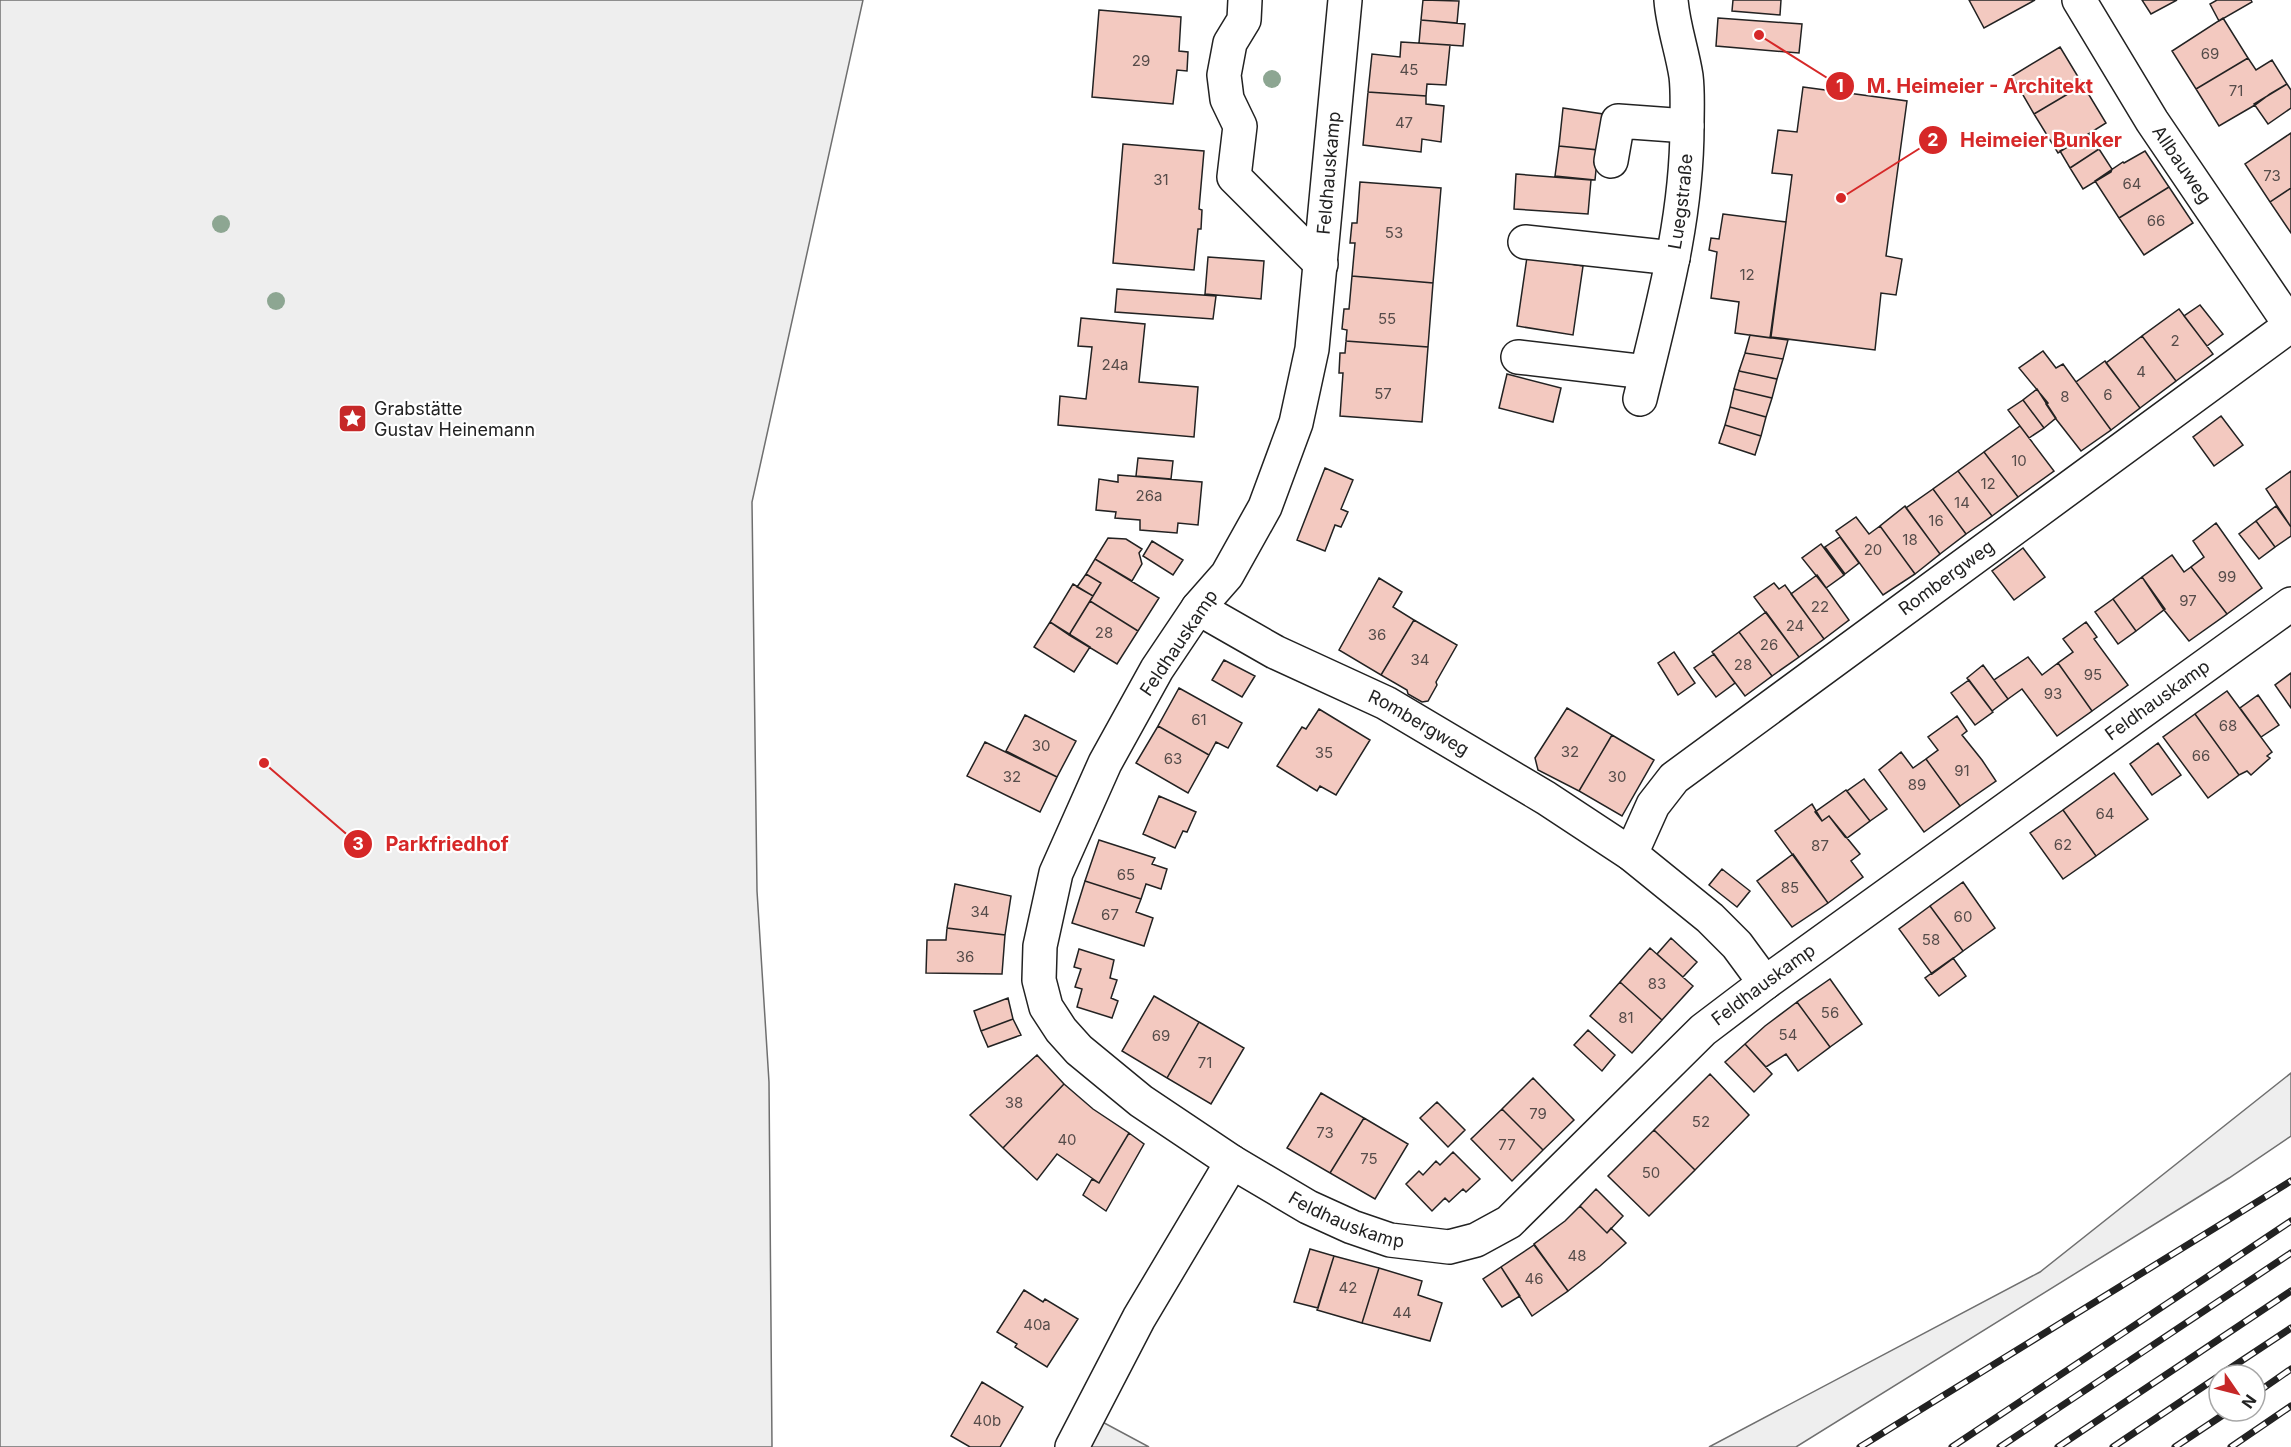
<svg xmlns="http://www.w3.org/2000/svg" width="2291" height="1447" font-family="Inter,sans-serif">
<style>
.green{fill:#eee;stroke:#6f6f6f;stroke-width:1.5}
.building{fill:#f3c9c0;stroke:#222;stroke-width:1.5}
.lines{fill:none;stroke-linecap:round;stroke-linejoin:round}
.minor-casing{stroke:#222;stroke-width:36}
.minor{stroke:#fff;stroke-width:33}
.rail-casing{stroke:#222;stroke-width:7}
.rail{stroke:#fff;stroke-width:4.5;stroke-dasharray:14;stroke-linecap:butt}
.tree{fill:#8da692}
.labels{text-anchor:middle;stroke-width:4.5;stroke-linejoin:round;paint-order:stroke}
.number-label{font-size:15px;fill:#564c4a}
.street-label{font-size:18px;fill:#222;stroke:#fff}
.poi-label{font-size:18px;fill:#222;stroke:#fff;text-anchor:start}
.leader{fill:none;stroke:#d62828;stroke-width:2}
.callout-dot{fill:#d62828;stroke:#fff;stroke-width:2}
.mark-label{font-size:18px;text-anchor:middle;font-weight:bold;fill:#fff}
.callout-label{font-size:20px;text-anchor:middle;font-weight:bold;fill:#d62828;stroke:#fff;stroke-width:4.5;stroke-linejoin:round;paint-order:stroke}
</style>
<rect width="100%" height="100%" fill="#fff"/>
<path class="green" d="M0,0H863L752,502L757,891L769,1082L772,1447H0Z
M2291,1073V1136L2229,1178L1796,1447H1709L2040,1272Z
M1095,1418L1149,1447H1079Z"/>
<path class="building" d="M1423,0L1459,1L1457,23L1421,20Z
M1733,0H1781L1780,15L1732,11Z
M1969,0H2035L1984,28Z
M2142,0H2177L2151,14Z
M2217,0H2251L2252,2L2219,21L2210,4Z
M1099,10L1181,17L1179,51L1188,52L1187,71L1177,70L1173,104L1092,97Z
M1718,18L1802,24L1799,53L1716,46Z
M2223,18L2248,58L2196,89L2172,51Z
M1421,20L1465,24L1463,46L1419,43Z
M1401,42L1450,45L1446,85L1427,84L1426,96L1368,92L1372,54L1400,57Z
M2060,47L2083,85L2034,114L2012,76Z
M2248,58L2256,70L2272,60L2287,84L2270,94L2255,105L2219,126L2196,89Z
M2287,84L2291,90V108L2268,124L2254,104Z
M2083,85L2106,123L2058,153L2034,114Z
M1803,87L1907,101L1886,256L1902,259L1896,295L1881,293L1875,350L1771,337L1792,175L1772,173L1778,130L1797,132Z
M1368,92L1426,96V104L1444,106L1441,142L1422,139L1421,152L1363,145Z
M1563,108L1603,114L1600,150L1559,146Z
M2291,133V188L2270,202L2245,164Z
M2089,134L2099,149L2070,168L2060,151Z
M1123,144L1204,151L1199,209L1202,210L1201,229H1198L1194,270L1113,263Z
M1559,146L1598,150L1595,180L1555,176Z
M2099,149L2112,169L2111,172L2083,189L2070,168Z
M2145,151L2169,187L2119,218L2095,181L2123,162L2124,163Z
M1516,174L1591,180L1588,214L1514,209Z
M1360,182L1441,188L1433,283L1352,276L1355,243H1350L1352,223H1357Z
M2169,187L2193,223L2144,255L2119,218Z
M2291,188V233L2270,202Z
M1723,214L1786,222L1770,338L1735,333L1739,302L1711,298L1717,252L1709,250L1711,238L1719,239Z
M1208,257L1264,261L1261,299L1205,294Z
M1527,257L1583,266L1573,335L1517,326Z
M1352,276L1433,283L1428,347L1346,341L1347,330L1342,329L1344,309H1349Z
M1117,289L1216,296L1213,319L1115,312Z
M2200,305L2223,334L2207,346L2184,316Z
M2179,309L2213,354L2176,381L2142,336Z
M1081,318L1145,324L1139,382L1198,387L1194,437L1058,425L1060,396L1086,399L1092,347L1078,346Z
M1750,335L1788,340L1783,359L1745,353Z
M2142,336L2176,381L2140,408L2106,363Z
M1346,341L1428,347L1422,422L1340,416L1343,373H1339L1340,353H1345Z
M2043,351L2056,368L2063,364L2111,430L2081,451L2056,419L2046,404L2048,403L2019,368Z
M1745,353L1783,359L1777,379L1739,371Z
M2105,361L2140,408L2111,430L2076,382Z
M1739,371L1777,379L1772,398L1734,389Z
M1507,374L1561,388L1553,422L1499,408Z
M1734,389L1772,398L1766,417L1730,407Z
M2037,389L2056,418L2044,428L2023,400Z
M2023,400L2044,428L2029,438L2008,410Z
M1730,407L1766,417L1761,436L1725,425Z
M2221,416L2243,445L2214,466L2193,437Z
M1725,425L1761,436L1755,455L1719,443Z
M2020,426L2054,471L2018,497L1984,452Z
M1984,452L2018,497L1992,516L1958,471Z
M1138,458L1173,461L1171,479L1136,476Z
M1325,468L1353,480L1341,509L1348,512L1341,527L1335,525L1325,551L1297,540Z
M1958,471L1992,516L1966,534L1933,489Z
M2291,471V527L2266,489Z
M1118,475L1202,482L1198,525L1178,523L1177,533L1140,530V520L1115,518L1116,512L1096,510L1099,479L1118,482Z
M1933,489L1966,534L1940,554L1906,508Z
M1905,506L1940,554L1915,574L1880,526Z
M2276,506L2291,527V536L2275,547L2256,521Z
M1856,517L1869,534L1880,526L1915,574L1883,595L1836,531Z
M2256,521L2275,547L2259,559L2239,534Z
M2216,523L2262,588L2227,614L2191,567L2204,557L2193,541Z
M1840,537L1859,563L1845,574L1825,547Z
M1108,538L1126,539L1142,549L1139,553L1142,564L1132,581L1095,559Z
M1152,541L1183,560L1173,575L1143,556Z
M1821,544L1844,575L1826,588L1802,558Z
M2023,548L2045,577L2014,600L1992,571Z
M2172,555L2184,572L2191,567L2227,614L2189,641L2164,610L2142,577Z
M1095,559L1159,598L1138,631L1090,601L1101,583L1086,574Z
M1086,574L1101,583L1093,596L1077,587Z
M1817,575L1849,620L1824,639L1791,594Z
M2142,577L2165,609L2136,631L2113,599Z
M1379,578L1402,592L1393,607L1414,620L1381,675L1339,650Z
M1774,583L1779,589L1785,585L1824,639L1799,657L1754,597Z
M1073,584L1093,596L1069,635L1050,622Z
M2113,599L2136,631L2118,644L2095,612Z
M1090,601L1138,631L1117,664L1069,635Z
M1766,612L1799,657L1772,676L1739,632Z
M1414,620L1457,645L1436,682L1437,685L1428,701L1422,702L1408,694L1407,690L1381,675Z
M1050,622L1090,647L1074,672L1034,647Z
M2086,622L2097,637L2094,639L2128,685L2092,711L2058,663L2073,652L2063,639Z
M1739,632L1772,676L1745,696L1712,652Z
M1674,652L1695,683L1678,695L1658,663Z
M1714,654L1735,683L1716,697L1694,668Z
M2028,657L2042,675L2058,663L2092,711L2057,736L2022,689L2008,699L1994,680Z
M1224,660L1255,676L1242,697L1212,680Z
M1983,665L2008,699L1992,711L1967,678Z
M2291,673V708L2275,685Z
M1969,680L1993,712L1975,725L1951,693Z
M1179,688L1242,723L1228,748L1216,742L1209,755L1158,726Z
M2227,691L2272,752L2267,756L2270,758L2251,775L2247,771L2239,775L2195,714Z
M2258,695L2279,725L2261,737L2240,708Z
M1567,708L1612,735L1579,791L1538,770L1535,758Z
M1319,709L1370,740L1336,795L1320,786L1317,791L1277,766L1302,727L1306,729Z
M2195,714L2239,775L2208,798L2163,737Z
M1025,715L1076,741L1057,777L1006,751Z
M1957,716L1967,731L1962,735L1982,760L1996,781L1960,806L1926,759L1938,750L1928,737Z
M1158,726L1209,755L1188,793L1136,763Z
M1612,735L1654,760L1622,816L1579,791Z
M985,742L1057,777L1040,812L967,776Z
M2158,743L2181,775L2152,795L2130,764Z
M1901,752L1913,768L1926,759L1960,806L1924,832L1879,770Z
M2114,773L2148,819L2096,856L2063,810Z
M1864,779L1887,809L1870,821L1847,791Z
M1846,790L1870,821L1847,838L1845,837L1829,816L1822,821L1815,812Z
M1159,796L1196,812L1187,832L1183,831L1175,848L1143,834Z
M1812,804L1822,821L1829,816L1860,854L1851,861L1863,877L1828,903L1775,831Z
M2063,810L2096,856L2063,879L2030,833Z
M1099,840L1155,858L1152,864L1167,869L1161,889L1146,884L1141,899L1085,881Z
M1793,854L1828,903L1792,927L1757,881Z
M1722,869L1750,891L1737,907L1709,885Z
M1085,881L1141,899L1136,912L1153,918L1144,946L1072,923Z
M1963,882L1995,928L1963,951L1930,906Z
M955,884L1011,896L1005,935L947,928Z
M1930,906L1963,951L1932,974L1899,929Z
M947,928L1005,935L1002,974L926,973L927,940H946Z
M1671,938L1697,962L1683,977L1657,954Z
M1650,948L1693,986L1662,1020L1620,982Z
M1079,949L1114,960L1110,978L1117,980L1111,998L1118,1001L1112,1018L1077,1007L1082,989L1075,987L1081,969L1074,967Z
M1953,958L1966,976L1939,996L1925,978Z
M1830,979L1862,1024L1830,1047L1797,1002Z
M1620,982L1662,1020L1632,1053L1590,1016Z
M1154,996L1199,1022L1167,1078L1122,1051Z
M1008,998L1013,1019L981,1031L974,1011Z
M1797,1002L1830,1047L1798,1071L1786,1054L1766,1067L1745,1044L1765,1026Z
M1013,1019L1021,1035L988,1047L981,1031Z
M1199,1022L1244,1048L1211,1104L1167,1078Z
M1588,1030L1615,1055L1602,1071L1574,1045Z
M1745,1044L1772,1074L1754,1092L1725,1062Z
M1037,1055L1064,1084L1003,1148L970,1115Z
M1710,1074L1749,1115L1695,1170L1654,1130Z
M1533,1078L1574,1120L1543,1150L1502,1109Z
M1064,1084L1093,1109L1129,1133L1099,1183L1057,1154L1037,1180L1003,1148Z
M1321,1093L1364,1118L1330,1173L1287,1148Z
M1437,1102L1465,1130L1448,1147L1420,1118Z
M1502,1109L1543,1150L1512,1181L1471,1139Z
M1364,1118L1408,1144L1375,1199L1330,1173Z
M1654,1130L1695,1170L1649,1216L1608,1176Z
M1129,1133L1144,1144L1106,1211L1083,1195L1092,1179L1099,1183Z
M1453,1152L1480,1179L1466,1192L1463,1189L1449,1202L1445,1198L1432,1211L1406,1184L1419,1171L1423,1175L1436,1161L1440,1165Z
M1596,1189L1623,1216L1607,1233L1580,1206Z
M1580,1206L1607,1233L1611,1228L1626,1243L1600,1266L1568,1291L1534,1244L1565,1221Z
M1534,1245L1568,1291L1532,1316L1501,1267Z
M1310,1249L1334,1256L1318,1308L1294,1302Z
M1334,1256L1379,1268L1362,1323L1317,1310Z
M1501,1267L1520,1296L1502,1307L1483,1279Z
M1379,1268L1422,1281L1418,1295L1442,1303L1430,1341L1362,1323Z
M1024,1290L1043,1302L1045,1299L1078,1319L1047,1367L1015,1347L1017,1344L997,1332Z
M982,1382L1023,1407L1000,1447H970L951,1436Z"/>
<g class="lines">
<defs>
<g id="minor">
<path d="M1245,0L1244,20L1230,43L1224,75L1227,99L1240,126L1234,177L1321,264"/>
<path id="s1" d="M1345,0L1312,349L1296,423L1265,507L1227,575L1198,608L1157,669L1105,763L1056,873L1040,946L1039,980L1046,1007L1061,1030L1079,1050L1141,1101L1232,1162L1308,1207L1352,1227L1390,1240L1449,1247L1476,1240L1509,1222L1703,1030L1765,983L2291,604"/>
<path id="s2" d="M2079,0L2152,121L2291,326"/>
<path d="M1611,161L1618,121L1687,126"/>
<path d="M1525,242L1673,258"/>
<path d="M1518,357L1646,372"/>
<path id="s3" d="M1640,399C1662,308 1687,220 1687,126C1687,110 1688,92 1686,76C1682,50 1673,26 1671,0"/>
<path id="s4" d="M1198,608L1275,652L1386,703L1546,798L1631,854L1710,918L1737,945L1765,983"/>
<path id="s5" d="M1631,854L1653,805L1674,778L2291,325"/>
<path d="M1072,1447L1139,1318L1232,1162"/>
</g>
</defs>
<use href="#minor" class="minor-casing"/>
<use href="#minor" class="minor"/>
<defs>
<path id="rail" d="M2220,1375L2291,1328
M2255,1394L2291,1369
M1860,1447L2291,1181
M1952,1447L2291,1221
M2000,1447L2291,1253
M2058,1447L2291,1291
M2113,1447L2219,1376
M2175,1447L2229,1411
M2231,1447L2291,1406"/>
</defs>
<use href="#rail" class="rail-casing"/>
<use href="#rail" class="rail"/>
</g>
<g class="tree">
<circle cx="1272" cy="79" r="9"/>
<circle cx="221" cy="224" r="9"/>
<circle cx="276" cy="301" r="9"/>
</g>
<defs>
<symbol id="sight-square" viewBox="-11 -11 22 22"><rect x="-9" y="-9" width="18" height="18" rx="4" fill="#c62828" stroke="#fff"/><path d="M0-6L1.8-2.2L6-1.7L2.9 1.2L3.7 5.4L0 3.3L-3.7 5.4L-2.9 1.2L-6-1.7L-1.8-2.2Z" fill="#fff"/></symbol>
</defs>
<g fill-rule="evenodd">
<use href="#sight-square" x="336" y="402" width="33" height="33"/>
</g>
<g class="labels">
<g class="number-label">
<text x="2210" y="59">69</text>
<text x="1141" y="66">29</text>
<text x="1409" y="75">45</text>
<text x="2236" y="96">71</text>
<text x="1404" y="128">47</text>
<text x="2272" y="181">73</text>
<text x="1161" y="185">31</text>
<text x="2132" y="189">64</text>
<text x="2156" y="226">66</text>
<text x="1394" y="238">53</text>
<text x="1747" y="280">12</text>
<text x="1387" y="324">55</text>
<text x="2175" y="346">2</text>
<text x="1115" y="370">24a</text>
<text x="2141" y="377">4</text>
<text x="1383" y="399">57</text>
<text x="2108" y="400">6</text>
<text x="2065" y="402">8</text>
<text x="2019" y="466">10</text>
<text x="1988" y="489">12</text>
<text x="1149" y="501">26a</text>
<text x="1962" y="508">14</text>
<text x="1936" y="526">16</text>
<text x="1910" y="545">18</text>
<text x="1873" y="555">20</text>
<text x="2227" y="582">99</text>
<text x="2188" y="606">97</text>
<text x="1820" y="612">22</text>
<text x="1795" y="631">24</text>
<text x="1104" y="638">28</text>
<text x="1377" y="640">36</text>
<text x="1769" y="650">26</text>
<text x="1420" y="665">34</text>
<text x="1743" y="670">28</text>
<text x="2093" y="680">95</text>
<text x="2053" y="699">93</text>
<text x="1199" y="725">61</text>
<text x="2228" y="731">68</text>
<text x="1041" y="751">30</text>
<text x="1570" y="757">32</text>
<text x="1324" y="758">35</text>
<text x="2201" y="761">66</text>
<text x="1173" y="764">63</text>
<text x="1962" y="776">91</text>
<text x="1012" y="782">32</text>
<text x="1617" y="782">30</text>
<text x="1917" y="790">89</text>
<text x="2105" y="819">64</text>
<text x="2063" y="850">62</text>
<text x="1820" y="851">87</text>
<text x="1126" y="880">65</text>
<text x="1790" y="893">85</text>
<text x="980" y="917">34</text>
<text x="1110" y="920">67</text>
<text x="1963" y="922">60</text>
<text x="1931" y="945">58</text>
<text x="965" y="962">36</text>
<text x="1657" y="989">83</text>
<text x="1830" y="1018">56</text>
<text x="1626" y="1023">81</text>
<text x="1788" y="1040">54</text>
<text x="1161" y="1041">69</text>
<text x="1205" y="1068">71</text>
<text x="1014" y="1108">38</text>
<text x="1538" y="1119">79</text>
<text x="1701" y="1127">52</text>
<text x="1325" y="1138">73</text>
<text x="1067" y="1145">40</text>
<text x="1507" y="1150">77</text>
<text x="1369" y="1164">75</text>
<text x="1651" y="1178">50</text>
<text x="1577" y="1261">48</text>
<text x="1534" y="1284">46</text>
<text x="1348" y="1293">42</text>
<text x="1402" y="1318">44</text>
<text x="1037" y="1330">40a</text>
<text x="987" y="1426">40b</text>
</g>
<g class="street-label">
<text dy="6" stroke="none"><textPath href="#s2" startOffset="194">Allbauweg</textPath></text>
<text transform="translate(1329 173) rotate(-85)" y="6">Feldhauskamp</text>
<text dy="6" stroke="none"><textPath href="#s3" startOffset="202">Luegstraße</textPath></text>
<text dy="6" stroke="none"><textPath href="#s5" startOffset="426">Rombergweg</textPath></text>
<text transform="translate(1179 643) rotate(-56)" y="6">Feldhauskamp</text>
<text dy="6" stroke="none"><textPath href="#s1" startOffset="2456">Feldhauskamp</textPath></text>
<text dy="6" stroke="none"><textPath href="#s4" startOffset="249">Rombergweg</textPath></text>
<text dy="6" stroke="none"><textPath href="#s1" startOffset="1970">Feldhauskamp</textPath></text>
<text dy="6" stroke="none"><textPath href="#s1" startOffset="1449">Feldhauskamp</textPath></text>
</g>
<g class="poi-label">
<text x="374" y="415">Grabstätte<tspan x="374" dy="21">Gustav Heinemann</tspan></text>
</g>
</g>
<path class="leader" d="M1759 35L1840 86M1841 198L1933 140M264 763L358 844"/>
<g class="callout-dot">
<circle cx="1759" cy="35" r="6"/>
<circle cx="1841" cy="198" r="6"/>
<circle cx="264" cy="763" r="6"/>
<circle cx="1840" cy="86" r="15"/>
<circle cx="1933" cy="140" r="15"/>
<circle cx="358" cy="844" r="15"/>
</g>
<g class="mark-label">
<text x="1840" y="92">1</text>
<text x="1933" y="146">2</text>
<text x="358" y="850">3</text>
</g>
<g class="callout-label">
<text x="1980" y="93">M. Heimeier - Architekt</text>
<text x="2041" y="147">Heimeier Bunker</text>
<text x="447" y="851">Parkfriedhof</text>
</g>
<g transform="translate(2237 1393) rotate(125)"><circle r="28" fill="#ffffff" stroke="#a7a7a7" stroke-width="1.5"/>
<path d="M0-4.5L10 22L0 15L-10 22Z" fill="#c62828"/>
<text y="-9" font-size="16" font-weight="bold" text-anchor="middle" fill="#222222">N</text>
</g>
</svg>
